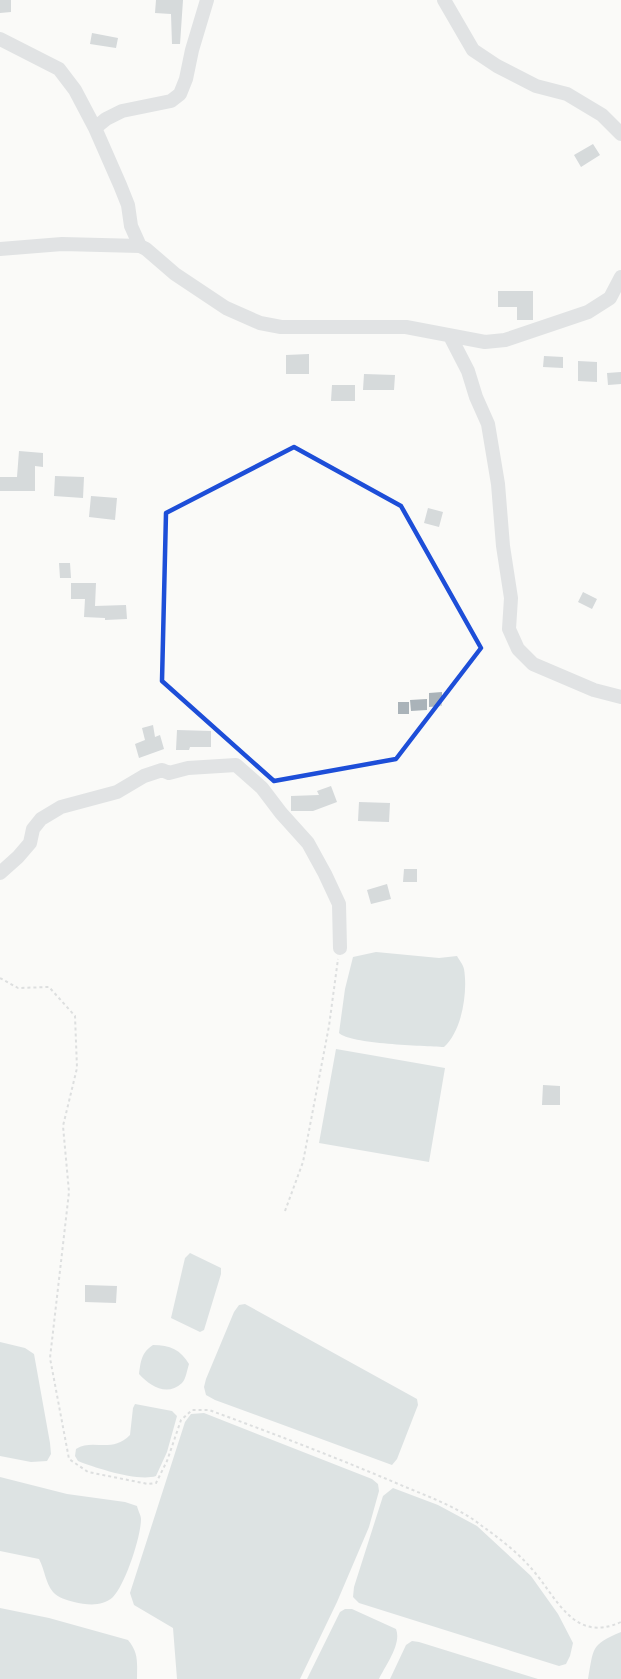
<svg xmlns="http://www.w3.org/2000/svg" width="621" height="1679" font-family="'IBM Plex Sans',sans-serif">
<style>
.water{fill:#bbc7cb}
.building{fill:#aab3b9}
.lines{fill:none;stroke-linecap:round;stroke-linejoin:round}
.path{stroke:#bbbfc2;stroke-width:2;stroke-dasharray:3 3;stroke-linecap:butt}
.minor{stroke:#c3c8cc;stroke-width:14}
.marked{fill:none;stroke:#1d4ed8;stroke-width:4.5;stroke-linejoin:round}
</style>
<rect width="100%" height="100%" fill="#fafaf8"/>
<path class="water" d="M376,952L439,958L457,956C459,960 463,964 464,969C468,992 462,1031 444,1047C424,1046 350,1044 339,1033L345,989L353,957Z
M336,1049L445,1068L429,1162L319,1143Z
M190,1253L221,1268V1274L204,1330L200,1332L171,1318L185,1258Z
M245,1304L417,1399L418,1405L397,1459L392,1465L215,1400L206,1395L204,1387L206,1379L234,1312L239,1305Z
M0,1342L25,1348L34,1354L50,1443L51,1454L47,1461L31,1462L0,1456Z
M153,1345C170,1345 181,1350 189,1364C187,1370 186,1379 182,1383C167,1397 150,1386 139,1374C141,1361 141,1353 153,1345Z
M135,1404L172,1411L177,1416L167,1452L156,1476C138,1482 96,1468 78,1461L75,1456L76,1449C93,1438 111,1454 130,1435L133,1408Z
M204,1413L372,1479L378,1484L379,1491L369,1527L337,1602L300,1679H177L173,1628L134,1605L130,1593L185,1422L191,1414Z
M0,1477L67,1494L125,1502L137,1506C138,1511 141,1515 141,1519C141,1537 125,1585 113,1597C102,1607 87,1605 74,1602C67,1600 58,1598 53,1592C45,1582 45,1570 39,1559L0,1551Z
M393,1488L438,1505L477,1526L531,1576L558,1614L573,1643L570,1656L566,1664L559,1666L359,1603L353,1597L354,1587L383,1496Z
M0,1608L49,1618L128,1640C139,1653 137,1663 137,1679H0Z
M345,1609H352L396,1629C402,1644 385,1666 379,1679H307L340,1612Z
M621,1632V1679H588C594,1648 590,1645 621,1632Z
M412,1641L419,1642L538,1679H390L406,1645Z"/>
<path class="building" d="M0,0H11V12L0,13Z
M156,0H183L180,44H172L171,14L155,13Z
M92,33L118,38L116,48L90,44Z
M593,144L600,155L581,167L574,155Z
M498,291H533V320H517V307H498Z
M309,354V374H286V355Z
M544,356L563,357V368L543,367Z
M578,361L597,362V382L578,381Z
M621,372V384L608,385L607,373Z
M364,374L395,375L394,390H363Z
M332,385H355V401H331Z
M19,451L43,453V467L35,466V491H0V477H17Z
M55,476L84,477L83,498L54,496Z
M91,496L117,498L115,520L89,517Z
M428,508L443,512L439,527L424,523Z
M59,563H70L71,578H60Z
M71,583H96L95,606L126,605L127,619L105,620V618L84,617L85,599H71Z
M583,592L597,599L592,609L578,602Z
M442,692V706L429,707V693Z
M427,699V710L411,711L410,700Z
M398,702H409V714H398Z
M153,725L155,737L160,735L164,749L139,758L135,744L145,740L142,728Z
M177,730L211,731V747H190L189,750H176Z
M331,786L337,802L313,811H291V796L319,795L317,791Z
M359,802L390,803L389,822L358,821Z
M404,869H417V882H403Z
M387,884L391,899L371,904L367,890Z
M543,1085L560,1086V1105H542Z
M85,1285L117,1286L116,1303L85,1302Z"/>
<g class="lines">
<path class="path" d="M0,978L18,988L49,987L75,1016L77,1068L63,1126L69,1192L50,1358L69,1459L88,1472L148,1484L156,1483L167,1461L181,1420L192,1410H209C272,1433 335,1457 396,1483C426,1496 457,1506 482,1526C499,1538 517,1552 531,1568C557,1597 573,1644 621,1622
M285,1211L303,1162L329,1026L338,959"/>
<path class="minor" d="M444,0L473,50L497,66L536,86L567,94L602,115L621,134
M0,39L59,69L75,90L95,128L120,185L128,205L131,226L140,246L146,249L175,274L226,308L260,323L281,327H406L485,342L505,340L588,312L610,298L621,277
M95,128L106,119L122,111L171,101L180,94L186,79L192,50L207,0
M0,249L62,244L140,246
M450,336L468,371L476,397L488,424L498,484L503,546L511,598L509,629L518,649L533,664L594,690L621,697
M0,873L18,857L30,843L33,829L41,819L61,807L117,792L144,776L162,770L169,773L188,768L236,765L262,788L281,813L308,843L325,874L339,904L340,948"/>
</g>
<path d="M0 0H621V1679H0ZM294,447L401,506L481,648L396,759L274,781L162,681L166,513Z" fill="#fafaf8" fill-opacity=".55" fill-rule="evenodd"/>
<path class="marked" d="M294,447L401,506L481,648L396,759L274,781L162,681L166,513Z"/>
</svg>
